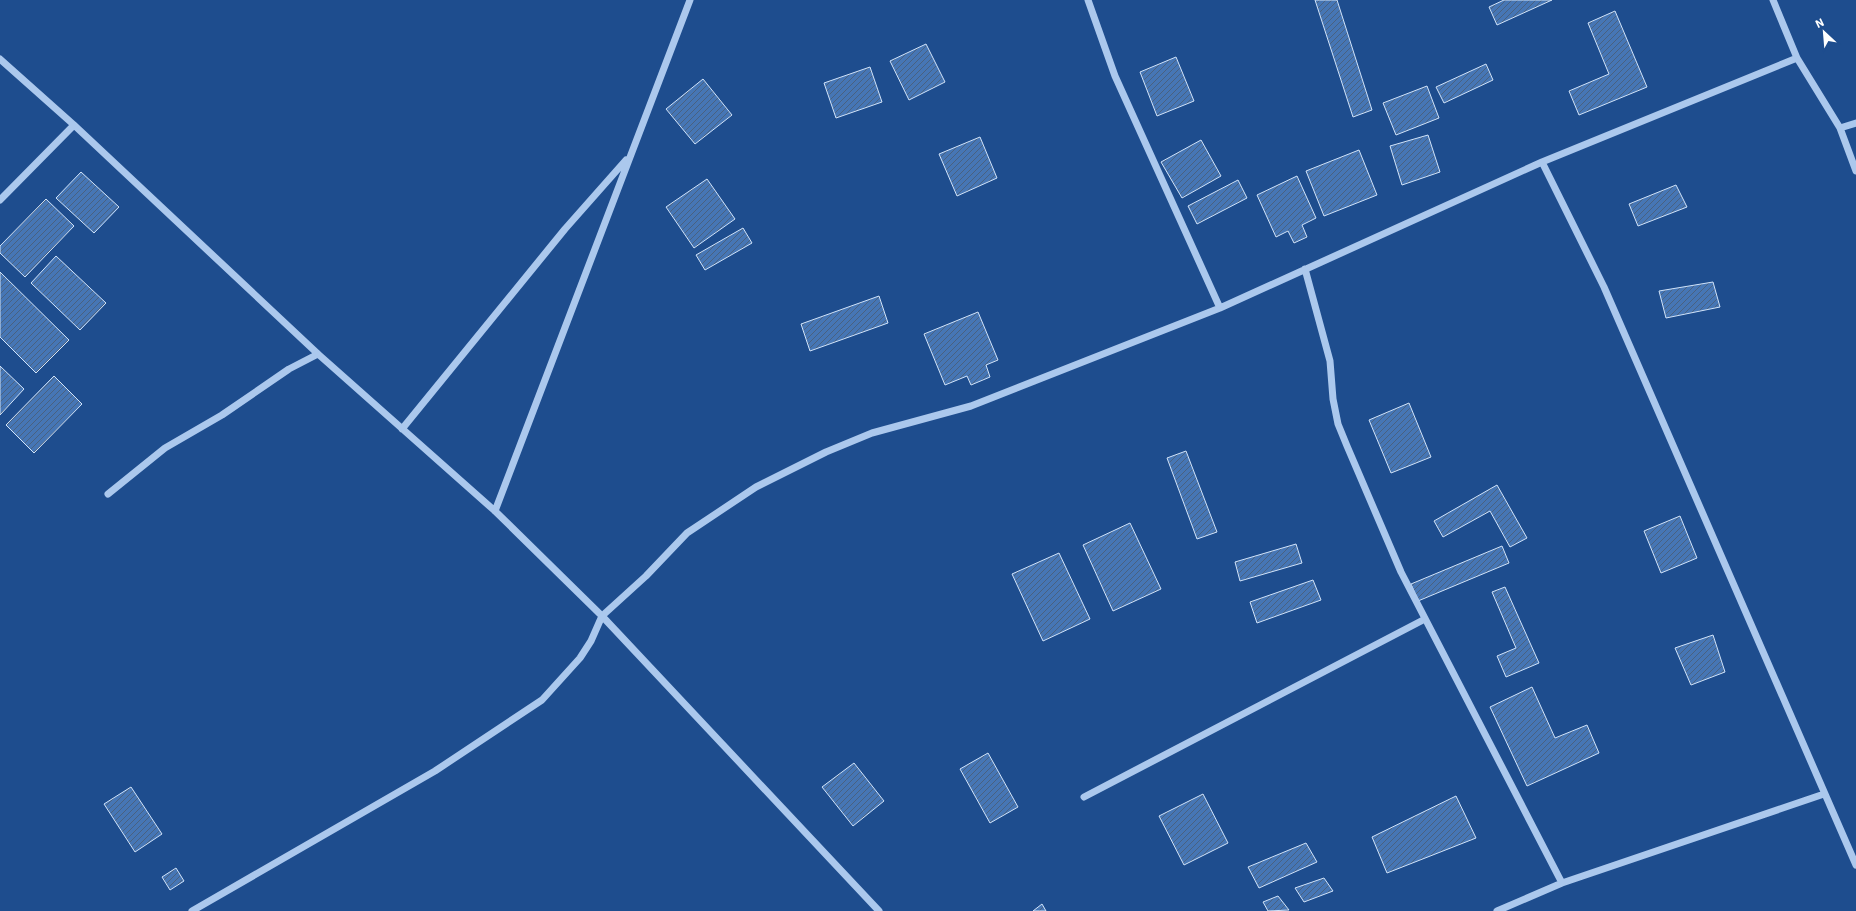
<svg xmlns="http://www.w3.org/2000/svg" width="1856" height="911" font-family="'IBM Plex Sans',sans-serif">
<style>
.building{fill:url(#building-hatch);stroke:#d1e3f9}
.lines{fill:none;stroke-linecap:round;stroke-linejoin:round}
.minor{stroke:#abc8ed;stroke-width:7}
</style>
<defs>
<pattern id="building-hatch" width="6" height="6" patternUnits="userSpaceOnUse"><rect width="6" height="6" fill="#4676b5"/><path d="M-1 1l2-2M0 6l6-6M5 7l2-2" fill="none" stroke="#496180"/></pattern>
</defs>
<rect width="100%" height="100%" fill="#1e4d8e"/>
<path class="building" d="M1315,0H1337L1372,110L1353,117Z
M1504,0H1552L1497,25L1489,7Z
M1615,11L1647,87L1579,115L1569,91L1609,74L1588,23Z
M926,44L945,82L909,100L890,61Z
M1176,57L1194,101L1157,116L1140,72Z
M1486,64L1493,80L1444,103L1436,87Z
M870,67L882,102L836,118L824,83Z
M703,79L732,115L695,144L666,109Z
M1427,86L1439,118L1396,135L1383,103Z
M1428,135L1440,172L1402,185L1390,146Z
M980,137L997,178L957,196L939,154Z
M1201,140L1221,176L1182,198L1161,162Z
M1359,150L1377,195L1324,216L1306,171Z
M81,172L119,207L94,233L56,198Z
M1297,176L1316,218L1302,225L1307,237L1294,243L1288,231L1276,237L1257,195Z
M707,179L735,219L694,248L666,207Z
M1238,180L1247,198L1197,224L1188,206Z
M1676,185L1687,207L1638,226L1629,204Z
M46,199L74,226L25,277L0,253V246Z
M743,228L752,243L705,270L696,255Z
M56,256L106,303L80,330L31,283Z
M0,272L69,340L36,373L0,337Z
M1713,282L1720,307L1666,318L1659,291Z
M879,296L888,323L810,351L801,324Z
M978,312L998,360L986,365L990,377L971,385L967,376L945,385L924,334Z
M0,366L24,389L0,415Z
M54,376L82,404L34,453L6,425Z
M1409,403L1431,457L1391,473L1369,420Z
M1186,451L1217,532L1197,539L1167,458Z
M1497,485L1527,538L1510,547L1490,511L1443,537L1434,521Z
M1680,516L1697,558L1661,573L1644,531Z
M1130,523L1161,589L1113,611L1083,545Z
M1296,544L1302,563L1240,581L1235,562Z
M1502,546L1509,563L1418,601L1411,584Z
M1059,553L1090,619L1043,641L1012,574Z
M1313,580L1321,600L1257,623L1250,602Z
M1505,587L1539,663L1506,677L1497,656L1516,648L1492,592Z
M1713,635L1725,672L1691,685L1675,648Z
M1532,687L1555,738L1587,725L1599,753L1527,786L1490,707Z
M988,753L1018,807L990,823L960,769Z
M854,763L884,801L853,826L822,787Z
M131,787L162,834L135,852L104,804Z
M1203,794L1228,843L1184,865L1159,816Z
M1456,796L1476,838L1387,873L1372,837Z
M1306,843L1317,862L1259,888L1248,867Z
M176,868L184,881L170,890L162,877Z
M1324,878L1333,891L1304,902L1295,888Z
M1278,896L1289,910L1268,911L1263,902Z
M1042,904L1046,911H1033Z"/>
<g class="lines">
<path class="minor" d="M1088,0L1115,76L1220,308
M1773,0L1797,58L1840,128L1856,171
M0,59L74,125L318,354L495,511L602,616L879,911
M1840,128L1856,123
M1542,162L1604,287L1856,865
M0,200L74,125
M1305,269L1330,361L1333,399L1338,424L1347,446L1401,572L1562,883
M402,429L565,229L626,160
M108,494L165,448L222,415L289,369L318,354
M495,511L690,0
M1084,797L1425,619
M192,911L435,771L542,700L580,658L591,641L602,616L646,576L687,533L756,487L826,452L872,433L971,406L1220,308L1542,162L1797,58
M1497,911L1562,883L1824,794"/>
</g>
<g transform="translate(1824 32) rotate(334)" stroke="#1e4d8e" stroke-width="3" paint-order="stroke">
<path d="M0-3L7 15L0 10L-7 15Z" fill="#ffffff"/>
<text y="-6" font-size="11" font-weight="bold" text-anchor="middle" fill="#ffffff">N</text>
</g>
</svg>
